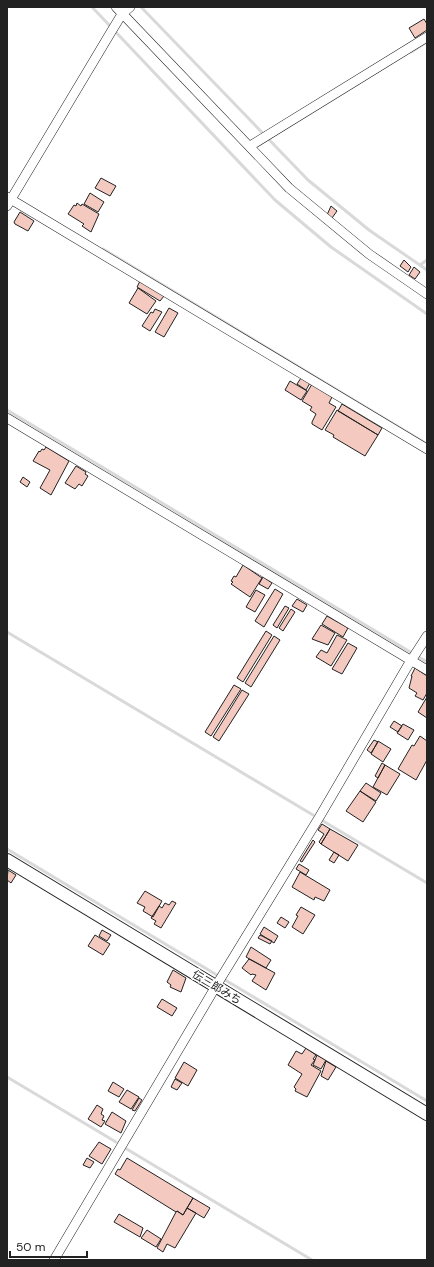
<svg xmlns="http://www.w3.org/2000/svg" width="434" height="1267" font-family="'DM Sans','Noto Sans JP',sans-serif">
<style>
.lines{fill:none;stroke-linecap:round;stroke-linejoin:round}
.stream{stroke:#d9d9d9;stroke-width:3}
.building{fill:#f3c9c0;stroke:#222}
.minor-casing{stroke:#222;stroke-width:10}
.tertiary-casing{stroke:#222;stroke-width:14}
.minor{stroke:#fff;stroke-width:9}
.tertiary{stroke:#fff;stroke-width:12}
.labels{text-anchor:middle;stroke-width:3;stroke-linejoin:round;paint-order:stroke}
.street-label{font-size:11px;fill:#222;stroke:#fff}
</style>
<rect width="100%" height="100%" fill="#fff"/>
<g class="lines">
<path class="stream" d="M92,7L275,200L331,247L427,314
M141,7L308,180L369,230L427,270
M411,52L427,42
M103,249L427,444
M420,265L427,260
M7,410L427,662
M7,632L313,815
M323,821L427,883
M7,849L427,1101
M7,1077L116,1142
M125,1148L312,1260"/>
</g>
<path class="building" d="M424,19L427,24V30L415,38L409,28Z
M101,178L116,186L110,196L95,188Z
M90,193L104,202L98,212L84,204Z
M77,203L81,206L82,204L99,214L91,232L82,226L84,224L68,214L74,205L76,206Z
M331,206L337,211L332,218L327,215Z
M20,212L34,221L28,231L15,224L14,222Z
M404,260L411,267L408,272L400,266Z
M414,267L420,272L415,279L409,275Z
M140,281L164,296L160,301L137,287Z
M138,288L156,301L147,314L129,303Z
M169,308L178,313L164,337L155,332Z
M155,309L162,312L150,331L142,326L151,312L153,313Z
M301,378L310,383L306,390L297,384Z
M290,381L307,391L301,400L285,390Z
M312,384L332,397L329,403L336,407L322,430L312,424V422L316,414L310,410L312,407L302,401Z
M342,404L382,428L378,435L338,411Z
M337,410L378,435L365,456L333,437L334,435L325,430Z
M46,447L69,461L51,495L40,488L50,470L33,461L39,451L40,452L42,449L44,450Z
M76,466L86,472L85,474L88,476L82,486L79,484L75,489L65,483Z
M23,477L30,482L27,487L20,482Z
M243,565L262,578L250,597L231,584L233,582L231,581L234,576L236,577Z
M263,577L272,583L268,589L259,584Z
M275,589L283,594L264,627L255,621Z
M256,590L265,595L255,612L246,607Z
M297,599L307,605L303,612L292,606Z
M285,606L289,608L277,628L273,625Z
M291,609L295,612L283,631L279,628Z
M327,616L348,628L343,637L322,624Z
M321,625L335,633L328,645L312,639Z
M266,631L272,635L243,682L237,678Z
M337,635L347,640L331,666L316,657L321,650L327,653Z
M274,636L280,640L251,687L245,683Z
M348,643L357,648L342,674L332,669Z
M415,668L427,676V693L423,700L415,696L417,693L409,688L412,676H411Z
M234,685L241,689L211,736L205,732Z
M242,690L249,694L219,741L213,737Z
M427,697V718L418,712Z
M394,721L402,726L398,732L390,727Z
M403,724L414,730L408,740L397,733Z
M420,736L427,741V760L416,780L398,769L412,745L414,746Z
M374,740L378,742L371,753L367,750Z
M378,741L391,749L383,762L371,754Z
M382,763L385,765L378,778L375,776Z
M385,765L400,774L387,795L373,787Z
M366,783L381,793L376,801L360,791Z
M360,791L376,802L363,822L346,811Z
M322,824L330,829L321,844L319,842L324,834L318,830Z
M330,829L358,845L348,861L321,844Z
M313,840L315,842L302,862L300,861Z
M334,852L339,855L334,863L329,860Z
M299,864L309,870L306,875L296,869Z
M8,870L16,875L11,883L7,880Z
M300,872L330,890L324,901L315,897L314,900L292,887Z
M145,891L162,901L153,917L143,911L145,907L137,903Z
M172,901L176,903L161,928L154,924L156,921L151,918L159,906L162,908L165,903L169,905Z
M301,907L315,915L303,934L292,927L298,916L296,915Z
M281,917L289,922L285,928L277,923Z
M264,927L278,936L274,943L260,934Z
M102,930L111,935L107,941L99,936Z
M95,935L110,944L103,955L88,946Z
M260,935L272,941L270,944L258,938Z
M251,947L271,960L266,968L246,957Z
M249,959L275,973L266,990L252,981L256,975L252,974L251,975L242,968Z
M173,970L186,978L181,992L170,987L171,985L167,982Z
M162,999L177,1008L172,1016L157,1007Z
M306,1048L316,1055L313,1059L315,1060L311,1065L321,1071L307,1097L295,1091L296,1089L294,1087L302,1074L288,1065L296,1051L302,1054Z
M317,1055L326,1060L321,1069L313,1065Z
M326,1061L336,1067L328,1080L321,1076Z
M184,1062L197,1070L188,1086L175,1078Z
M175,1079L182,1083L177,1090L171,1087Z
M113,1082L124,1089L119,1097L108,1091Z
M127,1090L139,1097L131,1109L119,1102Z
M139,1098L142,1100L135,1111L132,1110Z
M97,1105L103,1109L101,1114L104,1116L102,1120L105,1121L101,1127L88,1119Z
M112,1112L126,1121L121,1133L105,1124Z
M99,1142L111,1149L102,1164L89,1156Z
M87,1158L94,1162L90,1168L83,1165Z
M127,1158L193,1198L183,1215L177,1211L176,1212L115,1174L118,1169L120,1170Z
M193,1198L210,1208L204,1218L187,1208Z
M187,1208L196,1213L175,1248L167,1244L163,1252L157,1248L176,1212L177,1211L183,1215Z
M119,1214L143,1228L140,1237L114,1222Z
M147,1230L161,1239L156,1247L141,1238Z"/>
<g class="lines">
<defs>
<path id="minor" d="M116,7L289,188L369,254L427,294
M250,146L427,37
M7,197L427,449
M7,206L111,32L122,14L130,7
M7,418L427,670
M54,1260L219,981L320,816L407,667L427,636"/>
<path id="tertiary" d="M7,860L427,1114"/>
</defs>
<use href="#minor" class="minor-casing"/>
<use href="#tertiary" class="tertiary-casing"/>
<use href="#minor" class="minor"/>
<use href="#tertiary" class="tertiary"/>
</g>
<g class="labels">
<g class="street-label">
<text transform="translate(217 987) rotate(31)" y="4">伝三郎みち</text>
</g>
</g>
<rect width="434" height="1267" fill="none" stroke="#222222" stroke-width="16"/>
<path d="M10 1251v6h77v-6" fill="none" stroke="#222222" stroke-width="2"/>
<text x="16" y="1251" font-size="12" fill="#222222" stroke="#ffffff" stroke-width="3" paint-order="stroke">50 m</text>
</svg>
